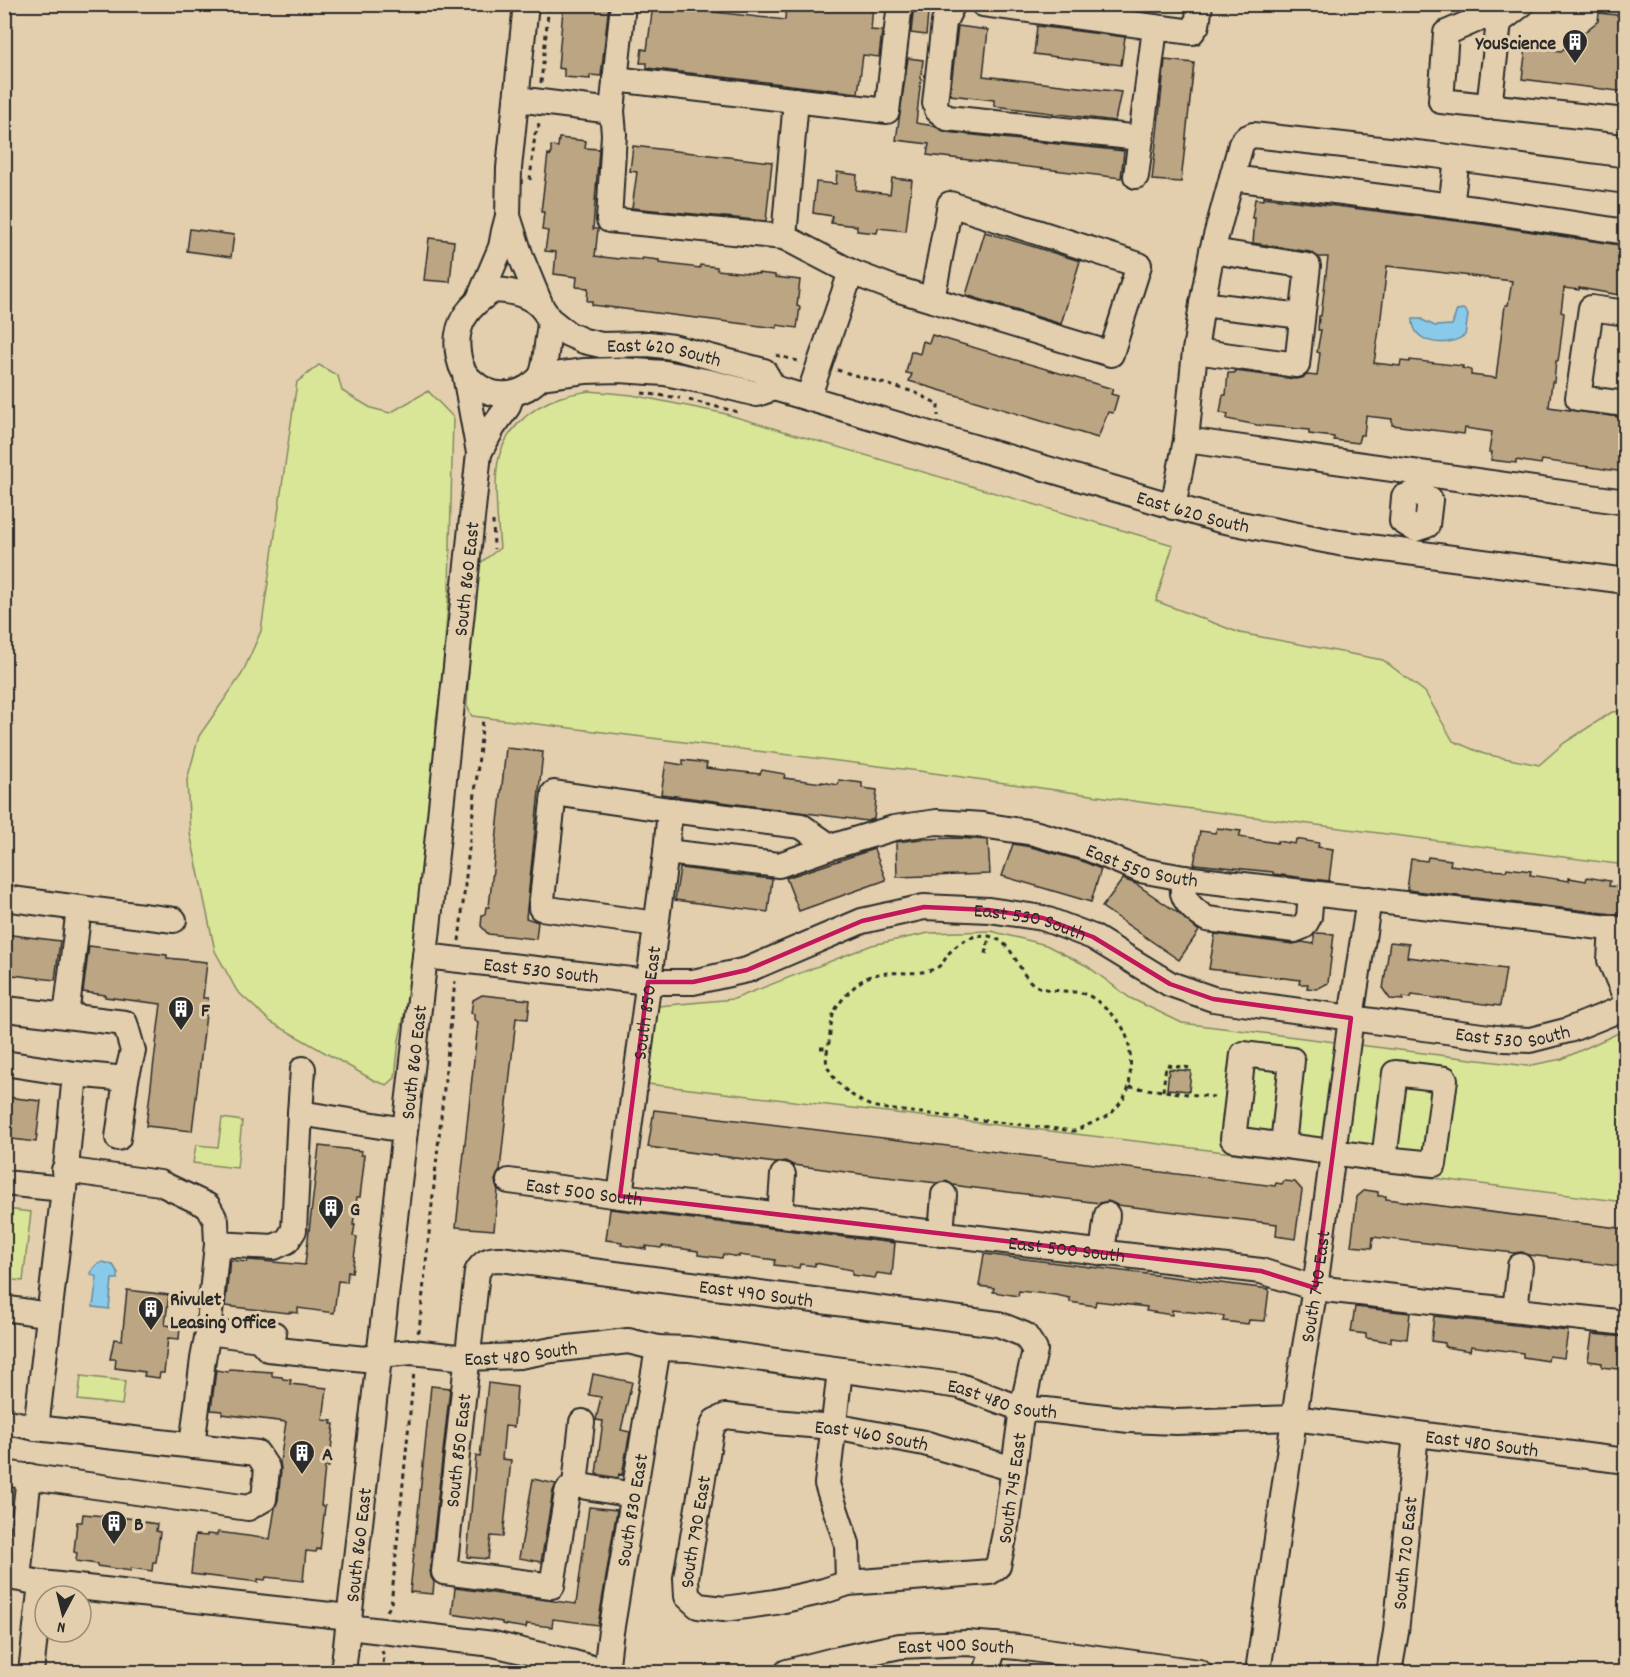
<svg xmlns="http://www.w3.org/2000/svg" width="1630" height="1677" font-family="Dekko,sans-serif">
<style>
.green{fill:#d9e597;stroke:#828861;stroke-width:1.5}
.water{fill:#89caea;stroke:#638a9e;stroke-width:1.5}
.building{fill:#bca582;stroke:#2b2b2b;stroke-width:1.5;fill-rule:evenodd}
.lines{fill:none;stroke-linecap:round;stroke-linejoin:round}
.minor-casing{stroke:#2b2b2b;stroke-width:28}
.path{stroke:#2b2b2b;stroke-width:3;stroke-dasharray:4.5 4.5;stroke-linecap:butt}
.minor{stroke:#e3cfad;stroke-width:24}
.marked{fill:none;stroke:#c2185b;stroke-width:4.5;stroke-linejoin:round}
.labels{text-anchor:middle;stroke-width:6;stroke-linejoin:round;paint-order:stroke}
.poi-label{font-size:20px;font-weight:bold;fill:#2b2b2b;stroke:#e3cfad;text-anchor:start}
.street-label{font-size:20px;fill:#2b2b2b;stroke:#e3cfad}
</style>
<rect width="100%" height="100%" fill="#e3cfad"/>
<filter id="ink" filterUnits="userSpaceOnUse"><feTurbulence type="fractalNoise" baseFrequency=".0167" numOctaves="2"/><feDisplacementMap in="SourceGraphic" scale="12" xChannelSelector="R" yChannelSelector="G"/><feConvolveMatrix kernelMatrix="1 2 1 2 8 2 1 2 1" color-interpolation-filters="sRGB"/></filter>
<g filter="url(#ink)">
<path class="green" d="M319,365L338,376L342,391L371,408L390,413L428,391L453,417L449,590L441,691L436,720L437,752L429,829L421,875L418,929L411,982L399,1040L395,1078L387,1085L375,1081L271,1022L237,991L215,951L190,833L187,780L199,736L242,674L261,631L297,382Z
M589,391L632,395L722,413L1173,545L1156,601L1240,633L1383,660L1425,692L1453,741L1484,754L1539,765L1564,743L1612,712L1625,711V865L1162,805L919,771L472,716L467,706L471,622L479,564L500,548C498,523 494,493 497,469C500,434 529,407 561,397C570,394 580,393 589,391Z
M991,931L1046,945L1087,966L1130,998L1182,1023L1527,1066L1562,1059L1625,1030V1202L1152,1143L648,1084L658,1006L734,999L872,945L929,933Z
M222,1118L242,1121L237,1168L193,1163L196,1145L218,1147Z
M5,1209L31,1212L23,1281L5,1279Z
M81,1376L125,1381L122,1405L78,1400Z"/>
<path class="water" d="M1463,309L1466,311L1468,315L1465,335C1448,348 1412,345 1413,319H1422V320L1435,326L1452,325L1457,310Z
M103,1262L113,1265L118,1273V1279H112L109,1309L93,1307L97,1277L91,1275C91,1268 97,1264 103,1262Z"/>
<path class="building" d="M565,4H609L601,76L590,75V79L564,77V69L558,68L563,9H565Z
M786,4H873L871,30L882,31L879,57L863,55L858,93L647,68V63H640L642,49L647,50L653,5L785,20Z
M914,4H929L926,35L911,33Z
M1599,13L1626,16V92L1522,79L1526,47L1561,51L1598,21Z
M958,26L988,30L983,76L1121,92L1115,121L994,106V100L950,95Z
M1037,26L1125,37L1121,65L1034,54Z
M908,58L923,60L916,123L934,126L946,132L1124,151L1121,178L927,155L929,144L896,140Z
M1165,60L1194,63L1181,182L1152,180Z
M559,138L586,141L585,148L599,149L593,229H598L595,256L619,259L620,258L642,260V258L659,260V263L700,268V265L717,267V270L758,274V273L775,275V277L800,280L797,306L800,307L797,328L777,325V328L592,305V301H587L588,288L576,287L577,277L554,274L556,252L545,251L548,231L542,230L544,212H541L548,154L551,155V146L558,147Z
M633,146L772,162L766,221L632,208L637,172L630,171Z
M837,172L857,175L856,190L890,194L892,178L912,180L906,231L878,228L877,233L857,231V226L831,223L832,216L813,213L816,182L836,184Z
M1263,197L1481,224L1626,246V296L1579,288V290L1564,288L1561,312L1564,313L1560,348L1558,361H1556L1554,382H1552L1549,407L1626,418V467L1624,466V472L1542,460L1541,464L1516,460V463L1491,460L1492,452H1489L1492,432L1465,428L1464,434L1392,425V419L1366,416L1364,435H1360L1358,443L1334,440V437L1309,434V430L1257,425L1227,419L1228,414L1220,413L1223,395H1226L1228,373H1235V371L1295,379L1302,378L1307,375L1317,376L1320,353L1317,352L1321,330H1318L1319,316H1321L1328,257H1318L1310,252L1253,243L1255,218H1252L1255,199L1263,200ZM1387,266L1512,281L1508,305H1505L1496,378L1471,375V370L1462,368L1463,366L1410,360V362L1401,361L1400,366L1374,363L1381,317Z
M190,229L234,235L231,257L187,251Z
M985,232L1080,261L1061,324L966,295Z
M429,238L454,241L450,282L424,280Z
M932,335L1113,389L1111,394L1118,396L1113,413L1108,412L1098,438L909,381L912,374L906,373L911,351L920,354L923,341L929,343Z
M506,748L543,752L526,918L538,922L536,939L488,934L481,926L482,915L485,914L486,907H489Z
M683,760L707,763L706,768L760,774L762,770L785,774L784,778L822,783V782L838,785L839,780L862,783V788L877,790L874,819L867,821L661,794L666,762L683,765Z
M1217,828L1241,831L1239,837L1277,843V841L1295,844L1296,839L1319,843L1318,847L1333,849L1329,881L1273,874V872L1194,864L1200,831L1215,833Z
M957,838L988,840L990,874L897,877L896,842L921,839Z
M1013,844L1031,847L1082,861L1101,869L1091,902L1002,876Z
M874,849L886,880L799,911L786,878Z
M1428,857L1451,860L1450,865L1488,870L1506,871L1507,868L1531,871L1530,875L1569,881V878L1586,881L1587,877L1610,881L1609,886L1624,887L1621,915L1407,890L1411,859L1427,861Z
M680,868L772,879L768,912L675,900Z
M1123,879L1136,884L1178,913L1199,931L1179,960L1102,907Z
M1316,933L1334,934L1328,983L1317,989L1307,988L1308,984H1299L1300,980L1209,969L1215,934L1293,944L1302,942L1314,944V935Z
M4,934L60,941L55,980L4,974Z
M1390,942L1409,944L1407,957L1506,969L1500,1006L1412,995L1410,998L1403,997V1000L1390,999L1383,989Z
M89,946L167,955V958L207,962L203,998H208L192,1131L146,1126L161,1004L105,997V995L83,992Z
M482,995L530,1000L528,1019L516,1018L500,1170L495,1180L496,1186L498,1190L494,1230L456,1227L478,1022L474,1020V1014L471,1013L473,1000Z
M1169,1069L1191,1071L1189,1091L1167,1089Z
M6,1097L41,1101L36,1142L4,1138Z
M654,1110L1275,1186L1276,1183L1282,1184L1284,1181L1295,1182L1302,1190L1295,1239L1276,1236L1277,1224L1117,1205L1108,1201L1100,1203L967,1187L953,1185L946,1181L937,1183L861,1174L793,1165L785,1161L776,1163L648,1147Z
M319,1146L362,1151L361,1155H364L363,1163H364L360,1197H357L353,1225H355L353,1236L357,1237L352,1272L348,1271L347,1282L338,1281L334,1313L298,1308V1313L289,1312V1313L225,1306L230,1260L247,1262L248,1260L262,1261L305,1265Z
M1365,1190L1378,1192V1196H1386V1199L1626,1229V1267L1529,1255L1522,1252L1514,1253L1373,1237L1372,1248L1351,1246L1357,1197Z
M610,1209L895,1243L892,1275L877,1273L875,1278L852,1275V1270L815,1263V1266L800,1264L799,1268L774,1265L775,1260L739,1255V1257L723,1254L722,1258L698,1255V1251L662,1246L661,1248L646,1246V1249L621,1245L622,1242L606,1240Z
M984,1254L1269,1289L1265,1321L1249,1320L1248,1324L1223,1321L1224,1316L1209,1314L1172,1310V1315L1146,1311L1147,1307L1096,1301L1095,1306L1070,1302V1298L1056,1295L1019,1291L1018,1296L993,1292L994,1288L979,1286Z
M127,1290L169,1295L165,1325L180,1327L179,1339L168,1338L164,1373H160L159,1378L144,1376L145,1372L115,1368L116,1359H110L114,1339L122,1340Z
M1355,1307L1410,1313L1407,1339L1391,1337V1342L1366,1338V1334L1351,1332Z
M1434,1316L1568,1331L1564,1358L1549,1356L1548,1361L1523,1357V1353L1508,1351L1471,1346L1470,1351L1445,1347V1343L1431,1341Z
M1592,1334L1626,1337V1370L1602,1367V1363L1588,1361Z
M229,1369L272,1372V1376L282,1377L283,1379L291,1380L290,1384L327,1388L323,1420L332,1421L331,1424H334L329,1467H325L321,1506H325L321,1542L320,1550L317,1549L316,1552L306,1551L303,1581L266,1577L265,1580L258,1579V1582L191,1574L195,1535L207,1536V1534L217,1535L218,1532L270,1539L275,1508L278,1500L281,1469L280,1462L286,1422L222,1414V1411L211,1410L216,1370L228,1372Z
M593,1374L632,1382L621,1430L630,1432L622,1475L619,1474L618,1478L596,1474L603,1421L596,1420L601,1397L589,1395Z
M488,1383L517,1387L514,1427L505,1426L502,1459L511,1460L503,1537L491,1536L488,1559L467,1557L476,1456L480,1457Z
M431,1386L450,1388L430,1570L431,1577L434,1582L433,1594L410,1592Z
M533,1479L556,1484L553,1491L541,1562L519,1558Z
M589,1507L617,1510L598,1625L553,1619L552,1627L527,1624L526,1628L502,1624V1622L452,1614L455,1588L576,1604Z
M83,1514L137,1519V1521L157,1524L156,1531L160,1532L156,1562H153L152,1571L131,1568V1571L97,1566V1564L76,1561L77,1553L74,1552L77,1522H82Z"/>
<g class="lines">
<defs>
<g id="minor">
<path d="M526,4L509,168L508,216L521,257L542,308"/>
<path d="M623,4L612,111L614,134L609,220L784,237L851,272"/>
<path d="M953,4L944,22L935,103L937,110L947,118L1141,138"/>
<path d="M983,4L1192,32L1197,25L1200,4"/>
<path d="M1522,4L1499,22L1483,17L1446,33L1441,101L1626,121"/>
<path d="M615,79L887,111L900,4"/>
<path d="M517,99L612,111"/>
<path d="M1489,107L1499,22"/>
<path d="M1136,176L1155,28"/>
<path d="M1232,178L1483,210L1626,232"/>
<path d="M1451,206L1457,159"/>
<path d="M784,237L796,100"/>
<path d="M494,290C514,291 539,296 548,318C551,324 548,337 547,345C546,354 545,368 541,376C538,381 531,385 527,388C508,398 488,396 472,381C464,375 461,368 459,358C452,326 467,306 494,290Z"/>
<path d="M479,299L501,247L504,231L508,216"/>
<path d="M1202,304L1302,316"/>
<path d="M1626,313L1591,308L1578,398L1626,404"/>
<path id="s1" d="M549,319L568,334L584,341L601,345L649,344L673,347L764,371L774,388"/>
<path d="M1195,351L1297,365L1308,266L1212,251"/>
<path id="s2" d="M540,377L585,371L619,370L665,373L709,382L757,394L774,388L1220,520L1339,543L1626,581"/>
<path d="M808,398L851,272L893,288L1111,354L1139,265L950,204L932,300"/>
<path d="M1186,440L1626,502"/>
<path d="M479,453L493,427L507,408L512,395"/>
<path d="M1418,492L1430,500L1427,525L1415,529L1402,521L1404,497Z"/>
<path d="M1173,507L1186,440L1195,351L1202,304L1212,251L1241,144L1246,138L1253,135L1434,155L1626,181"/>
<path id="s3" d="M666,852L779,865L831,847L894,828L937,822L982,825L1034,833L1087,848L1140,870L1184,878L1626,930"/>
<path d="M1184,878C1184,883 1182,889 1183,893C1186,904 1197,913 1207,919L1294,930L1304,926L1309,917L1311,893"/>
<path d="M4,898L79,908L66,1016"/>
<path d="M79,908L174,920"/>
<path d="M656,924L541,908L554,793L670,810L801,826L831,847"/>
<path d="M1612,928L1610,960L1626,998"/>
<path id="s4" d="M425,956L648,982H693L747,970L862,921L924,907L989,910L1043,918L1093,937L1170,984L1213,999L1504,1039L1530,1040L1569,1030L1626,1007"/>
<path d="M4,1011L6,1009L125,1023L133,1051L126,1079L75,1074L4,1063"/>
<path d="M300,1113L303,1069"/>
<path d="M118,1138L126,1079"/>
<path d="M1283,1145L1292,1060L1243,1054L1233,1139L1384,1159L1434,1164L1445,1079L1395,1073L1384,1159"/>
<path d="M64,1170L160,1183L208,1206L216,1221L217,1244L274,1247L287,1241L294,1230L300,1113L405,1130"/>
<path id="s5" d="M509,1181L620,1196L1261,1271L1315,1288L1626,1323"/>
<path d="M4,1183L64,1189"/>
<path id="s6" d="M620,1196L666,852L670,810"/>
<path d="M780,1215L783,1175"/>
<path d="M941,1234L944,1195"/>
<path d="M1102,1253L1107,1215"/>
<path d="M4,1308L49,1315"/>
<path d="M1515,1310L1520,1266"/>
<path d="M208,1332L259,1339L271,1334H274"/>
<path id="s7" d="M259,1339L268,1349L365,1359L379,1355L412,1352L467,1358L520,1356L552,1350L628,1341L658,1348L689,1349L960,1386L1022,1409L1046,1410L1129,1420L1176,1422L1294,1418L1626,1461"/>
<path id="s8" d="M840,1370L827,1484L847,1544L848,1583L824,1591L775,1602L724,1609L698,1606L687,1596L686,1578L711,1431L715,1421L726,1416L775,1422L844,1428L924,1443L1014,1469"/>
<path d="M4,1421L36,1428L257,1453L267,1468L264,1499L248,1508L4,1473"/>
<path d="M36,1428L64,1189L75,1074"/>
<path d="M192,1446L203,1359L208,1332L217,1244"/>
<path d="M575,1485L582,1422"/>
<path id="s9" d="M633,1495L575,1485L570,1488L567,1493L552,1586L444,1572L477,1272C483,1262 488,1259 500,1259L998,1324L1025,1335L1035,1350L1022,1409L1005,1533L998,1566L990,1572L848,1583"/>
<path d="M4,1576L41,1583L349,1617"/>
<path d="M18,1578L29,1476"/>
<path d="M348,1627L493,1644L574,1663L607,1672"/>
<path d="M31,1672L41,1583"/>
<path id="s10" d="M343,1672L425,956L479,453L465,375"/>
<path id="s11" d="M606,1672L610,1638L658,1348"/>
<path id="s12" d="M787,1672L834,1660L900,1646L967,1643L1018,1647L1199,1672"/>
<path d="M986,1672L995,1645"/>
<path id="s13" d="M1258,1672L1301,1370L1315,1288L1351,1018L1369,899"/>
<path id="s14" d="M1389,1672L1396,1632L1416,1434"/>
</g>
</defs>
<use href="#minor" class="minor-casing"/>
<path class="path" d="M541,83L549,4
M530,180L535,134L539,129L538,120
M776,355L801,362
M837,370L914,392L938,404V416
M642,393L680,398
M689,400L738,412H741
M493,521L494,549
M459,941L483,719
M986,954L989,936
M820,1048H828
M1129,1087L1123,1100L1110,1115L1074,1131L887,1109C881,1108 875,1107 869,1105C853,1098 833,1082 827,1065C825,1057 828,1049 829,1042C830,1033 831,1024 833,1015C837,1003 855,984 866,978C888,967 916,979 938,967C944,963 945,958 949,953C958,943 975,932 989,936C1020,944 1016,981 1042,988C1056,992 1075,990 1087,995C1095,998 1103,1006 1109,1012C1113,1016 1118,1020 1121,1025C1133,1043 1131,1068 1129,1087L1214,1097
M1163,1091L1166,1065L1192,1068
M417,1332L419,1331L455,981
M387,1611L391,1605L414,1372
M382,1672L384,1656L382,1651"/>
<use href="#minor" class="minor"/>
</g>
</g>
<path class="marked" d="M924,907L989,910L1043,918L1093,937L1170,984L1213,999L1351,1018L1315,1288L1261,1271L620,1196L648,982H693L747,970L862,921Z"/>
<defs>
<symbol id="building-pin" viewBox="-11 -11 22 30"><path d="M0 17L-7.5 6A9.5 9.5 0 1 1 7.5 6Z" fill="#2b2b2b" stroke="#e3cfad"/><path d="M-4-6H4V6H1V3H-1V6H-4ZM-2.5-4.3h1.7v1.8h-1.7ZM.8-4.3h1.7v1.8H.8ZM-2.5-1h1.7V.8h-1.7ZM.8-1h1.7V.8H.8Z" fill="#fff"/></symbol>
</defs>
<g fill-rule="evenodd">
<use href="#building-pin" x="1560" y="27" width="30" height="40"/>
<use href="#building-pin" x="166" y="994" width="30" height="40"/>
<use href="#building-pin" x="316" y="1193" width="30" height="40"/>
<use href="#building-pin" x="136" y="1294" width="30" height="40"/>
<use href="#building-pin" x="287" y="1438" width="30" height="40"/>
<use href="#building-pin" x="99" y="1508" width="30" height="40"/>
</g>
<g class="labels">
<g class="poi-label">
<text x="1556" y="49" text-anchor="end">YouScience</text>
<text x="201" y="1016">F</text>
<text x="350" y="1215">G</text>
<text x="170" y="1305">Rivulet<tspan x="170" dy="23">Leasing Office</tspan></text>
<text x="322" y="1460">A</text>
<text x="134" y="1530">B</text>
</g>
<g class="street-label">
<text dy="7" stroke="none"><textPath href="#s1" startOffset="123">East 620 South</textPath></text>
<text dy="7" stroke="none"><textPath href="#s2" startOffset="675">East 620 South</textPath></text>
<text dy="7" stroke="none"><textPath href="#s10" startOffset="1100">South 860 East</textPath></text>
<text dy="7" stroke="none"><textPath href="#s3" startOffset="489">East 550 South</textPath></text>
<text dy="7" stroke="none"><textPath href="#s4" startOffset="621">East 530 South</textPath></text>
<text dy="7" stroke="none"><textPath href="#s4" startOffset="117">East 530 South</textPath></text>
<text dy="7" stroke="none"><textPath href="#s6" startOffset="195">South 850 East</textPath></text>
<text dy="7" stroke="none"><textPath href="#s4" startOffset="1125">East 530 South</textPath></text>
<text dy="7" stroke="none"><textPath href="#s10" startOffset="614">South 860 East</textPath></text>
<text dy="7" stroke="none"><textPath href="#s5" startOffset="76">East 500 South</textPath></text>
<text dy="7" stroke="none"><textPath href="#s5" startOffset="562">East 500 South</textPath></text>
<text dy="7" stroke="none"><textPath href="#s13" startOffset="390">South 740 East</textPath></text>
<text dy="7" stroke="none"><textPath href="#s9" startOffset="862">East 490 South</textPath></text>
<text dy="7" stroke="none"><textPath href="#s7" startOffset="268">East 480 South</textPath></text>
<text dy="7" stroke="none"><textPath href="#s7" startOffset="756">East 480 South</textPath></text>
<text dy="7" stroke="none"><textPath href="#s8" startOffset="722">East 460 South</textPath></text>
<text dy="7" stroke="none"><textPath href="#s7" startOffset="1240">East 480 South</textPath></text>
<text dy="7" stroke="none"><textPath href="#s9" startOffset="396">South 850 East</textPath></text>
<text transform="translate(1011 1488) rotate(-82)" y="7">South 745 East</text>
<text dy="7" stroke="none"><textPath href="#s11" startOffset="164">South 830 East</textPath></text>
<text dy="7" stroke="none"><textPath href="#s8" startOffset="450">South 790 East</textPath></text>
<text dy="7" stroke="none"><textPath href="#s10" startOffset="128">South 860 East</textPath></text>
<text dy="7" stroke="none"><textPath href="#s14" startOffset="120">South 720 East</textPath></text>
<text dy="7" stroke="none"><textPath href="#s12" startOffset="172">East 400 South</textPath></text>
</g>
</g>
<rect width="1630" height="1677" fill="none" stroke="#e3cfad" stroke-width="24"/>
<rect x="12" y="12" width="1606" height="1653" fill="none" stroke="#2b2b2b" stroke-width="2" filter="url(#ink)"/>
<g transform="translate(63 1614) rotate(187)"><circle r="28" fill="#e3cfad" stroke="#998d79" stroke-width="1.5"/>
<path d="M0-4.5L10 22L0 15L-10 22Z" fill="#2b2b2b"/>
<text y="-9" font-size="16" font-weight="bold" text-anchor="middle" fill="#2b2b2b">N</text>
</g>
</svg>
